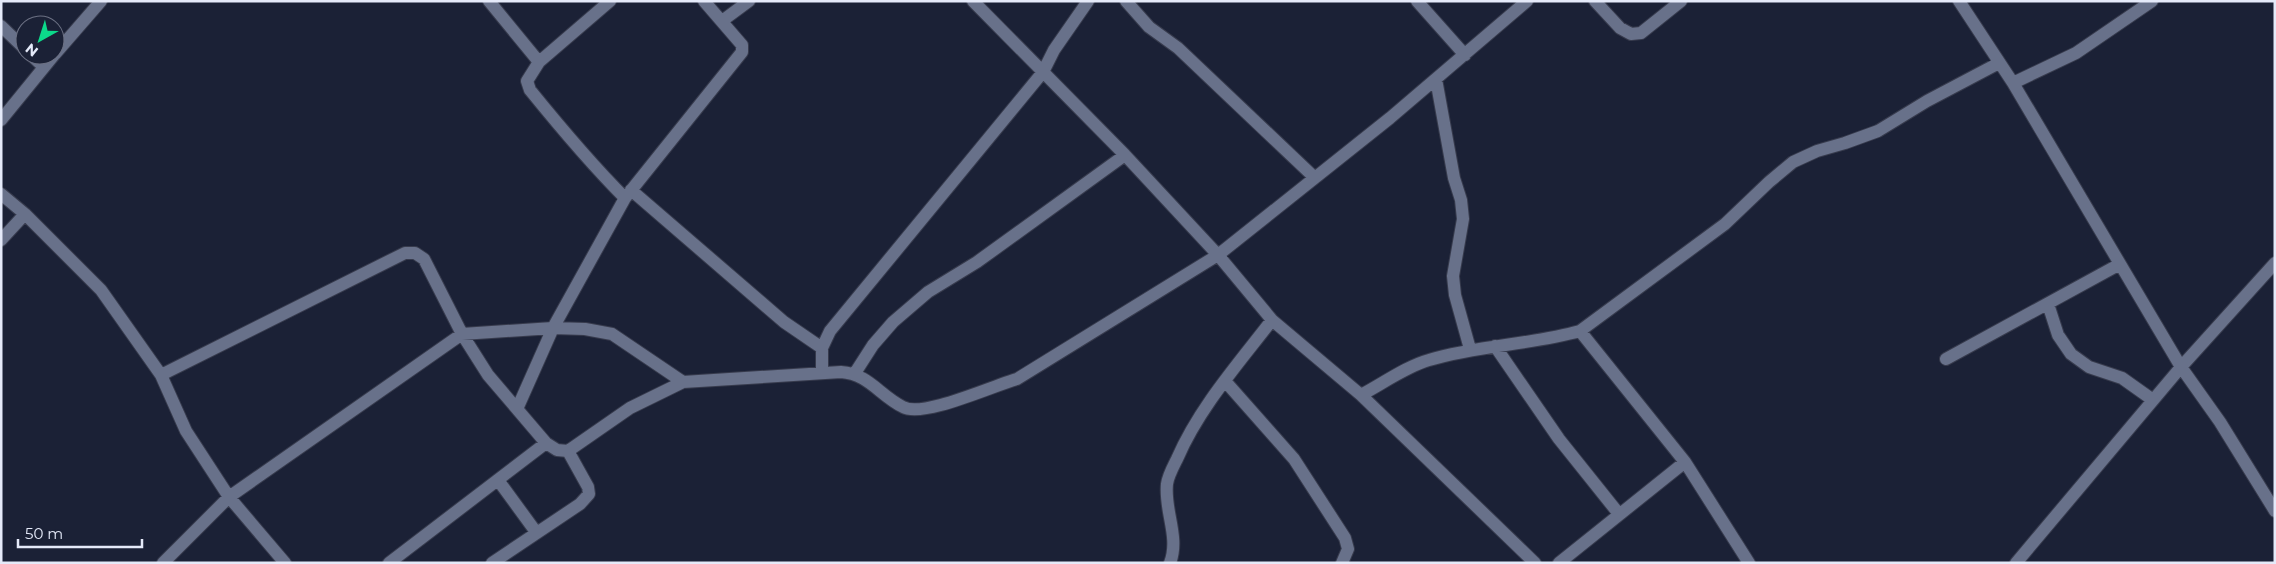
<svg xmlns="http://www.w3.org/2000/svg" width="2276" height="564" font-family="Montserrat,sans-serif">
<style>
.lines{fill:none;stroke-linecap:round;stroke-linejoin:round}
.minor-casing{stroke:#373b4d;stroke-width:14}
.minor{stroke:#68718a;stroke-width:12}
</style>
<rect width="100%" height="100%" fill="#1b2136"/>
<g class="lines">
<defs>
<path id="minor" d="M489,1L539,62
M610,1L539,62L527,81L530,90C560,127 591,164 625,198
M973,1L1125,155L1218,255L1272,320L1361,395L1535,563
M1126,1L1149,27L1178,48L1314,177
M1417,1L1465,55
M1595,1L1620,28L1631,34L1641,33L1681,1
M1959,1L2013,83L2181,367L2220,422L2275,511
M722,21L749,1
M1,26L25,49
M55,54L101,1
M31,55L44,67
M1436,79L1454,178L1461,200L1463,219L1453,276L1455,295L1470,349
M2013,83L2076,53L2152,1
M1,120L54,55
M631,190L784,322L822,348
M1,194L25,214L101,290L161,375L186,431L229,497L285,563
M1,240L25,214
M2048,304L2058,335L2071,354L2089,367L2122,378L2153,400
M1580,331L1685,462L1749,563
M1495,346L1559,439L1619,514
M1946,359L2120,264
M822,373V348L830,331L1043,72L1054,50L1088,1
M855,373L873,345L893,322L928,292L977,262L1125,155
M161,375L405,253H415L424,259L462,334L488,375L546,443L557,450L568,451L630,408L683,382L841,372C869,374 879,395 903,407C923,418 992,386 1017,379L1218,255L1390,118L1527,1
M1225,381L1294,459L1345,538L1348,549L1342,563
M1361,395C1382,384 1407,366 1429,360C1479,345 1530,345 1580,331L1725,224L1769,182L1793,162L1817,151L1845,143L1878,131L1927,101L1999,63
M517,409L553,328L625,198L742,52V45L704,1
M498,480L536,532
M163,563L229,497L462,334L553,328L585,329L612,334L683,382
M389,563L546,443
M492,563L580,504L589,494L588,487L568,451
M1170,563C1180,537 1164,511 1167,484C1168,476 1173,467 1177,459C1199,408 1238,364 1272,320
M1559,563L1685,462
M2016,563L2181,367L2275,263"/>
</defs>
<use href="#minor" class="minor-casing"/>
<use href="#minor" class="minor"/>
</g>
<rect width="2276" height="564" fill="none" stroke="#e5eaf9" stroke-width="5"/>
<g transform="translate(40 40) rotate(219)"><circle r="24" fill="#1b2136" stroke="#6c7184"/>
<path d="M0-4L9 19L0 12L-9 19Z" fill="#0cd98a"/>
<text y="-8" font-size="14" font-weight="bold" text-anchor="middle" fill="#e5eaf9">N</text>
</g>
<path d="M18 539v8h124v-8" fill="none" stroke="#e5eaf9" stroke-width="2.5"/>
<text x="25" y="539" font-size="15" fill="#e5eaf9" stroke="#1b2136" stroke-width="4" paint-order="stroke">50 m</text>
</svg>
